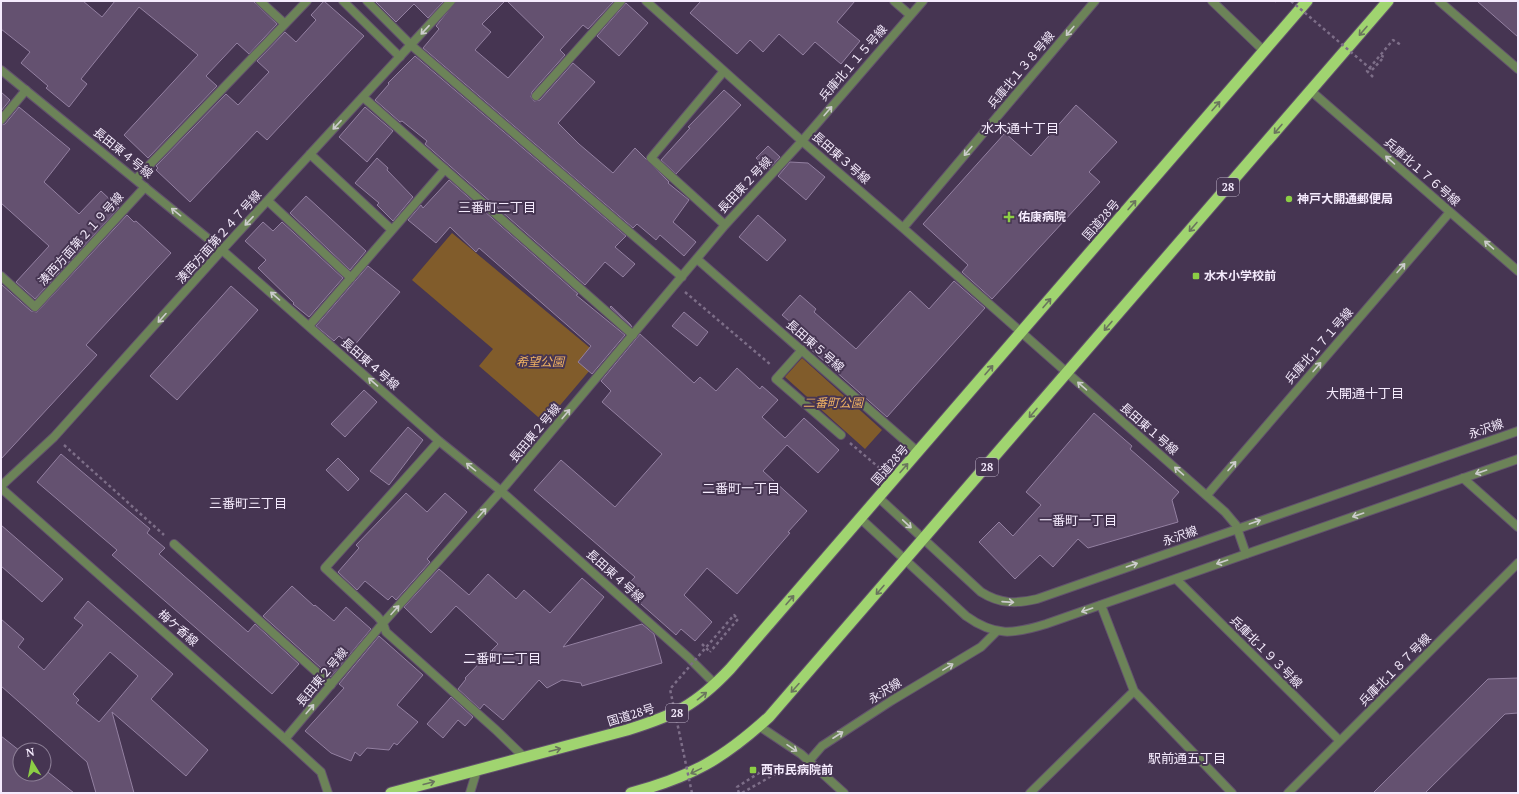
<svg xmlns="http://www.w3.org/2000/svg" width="1519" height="794" font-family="'PT Serif','Noto Sans JP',serif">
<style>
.green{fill:#815c2b}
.building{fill:#645170;stroke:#9380a1;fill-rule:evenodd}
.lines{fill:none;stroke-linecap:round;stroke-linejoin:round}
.service-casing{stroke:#62526d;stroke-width:10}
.minor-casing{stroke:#62526d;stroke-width:10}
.tertiary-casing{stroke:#62526d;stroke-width:10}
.trunk-casing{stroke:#62526d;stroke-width:13}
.path{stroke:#7d6e88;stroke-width:2.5;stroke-dasharray:3 3;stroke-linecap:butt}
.service{stroke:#6c8358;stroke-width:8}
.minor{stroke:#6c8358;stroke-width:8}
.tertiary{stroke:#6c8358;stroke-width:8}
.trunk{stroke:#a0d470;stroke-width:11}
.path-bridge{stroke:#7d6e88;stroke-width:2.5;stroke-dasharray:3 3;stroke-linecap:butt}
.oneway{stroke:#ccc}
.oneway2{stroke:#6a755e}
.poi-dot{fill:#8cce45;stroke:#463552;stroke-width:1.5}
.labels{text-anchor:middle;stroke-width:4;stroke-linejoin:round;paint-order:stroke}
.shield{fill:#463552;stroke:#c0b4ca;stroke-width:1}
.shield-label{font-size:11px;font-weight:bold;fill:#f5ebfd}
.street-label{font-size:12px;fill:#f5ebfd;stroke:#463552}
.poi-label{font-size:12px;font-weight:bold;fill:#f5ebfd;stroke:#463552;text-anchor:start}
.park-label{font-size:12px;font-style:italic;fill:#efb162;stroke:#463552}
.neighbourhood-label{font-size:13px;fill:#f5ebfd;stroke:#463552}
</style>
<rect width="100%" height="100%" fill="#463552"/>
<path class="green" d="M452,233L601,357L545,423L479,366L493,349L412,280Z
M802,358L882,430L865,449L785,377Z"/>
<path class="building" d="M1,1H83L102,17L115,1H253L277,24L249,54L237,43L206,76L217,86L148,158L124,135L198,55L139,7L81,79L87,84L69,107L46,88L48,86L21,63L30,52L1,29Z
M324,1L364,36L267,140L257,131L190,202L156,170L158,168L156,166L226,94L238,105L269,72L257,61L285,32L296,42L316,20L311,15Z
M375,1H444L428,18L414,4L396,22Z
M456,1H505L482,24L491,32L475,50L508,78L544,37L507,1H614L588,29L583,25L560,50L565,55L532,92L531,97L534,101L540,100L573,63L595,82L558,123L579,144L613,173L635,148L669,182L668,183L689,200L673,222L696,242L684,256L660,235L656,240L637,224L633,228L423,48L439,29L436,26Z
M701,1H855L837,22L860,41L841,64L815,42L803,55L779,34L763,52L750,40L737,54L690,13Z
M1477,1H1518V37Z
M626,3L648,23L619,56L597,36Z
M415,56L626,236L615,247L635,264L623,277L605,262L585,285L425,144L427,141L402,121L400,122L375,100L389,84L388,83Z
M724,90L741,105L676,174L661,160L690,128L688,127Z
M1,92L10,100L1,111Z
M1076,105L1117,142L1089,172L1100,182L992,299L962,272L968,265L923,224L1005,133L1031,156Z
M19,107L70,149L44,182L79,214L101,191L119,208L35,299L16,282L49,246L1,203V125L5,124Z
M365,107L393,131L367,162L339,137Z
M768,146L780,157L769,169L756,158Z
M377,158L388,168L387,170L413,197L393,221L377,205L379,203L355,183Z
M790,162L808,163L825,177L806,200L778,176Z
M449,180L578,294L576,295L625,335L592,374L578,362L591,346L479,248L476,252L450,227L436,243L408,220L421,205L423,208Z
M306,196L366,251L350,270L290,213Z
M127,215L134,222L136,221L171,253L86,345L97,355L1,459V284L31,311L37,312Z
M758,215L786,240L767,261L739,237Z
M263,222L273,231L282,222L343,278L309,317L293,304L294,303L258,268L266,260L245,241Z
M368,266L400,292L353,347L339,336L334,341L316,326Z
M954,281L985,308L887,417L807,346L812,341L782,315L800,295L816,309L814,312L856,349L910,291L929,309Z
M231,286L258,310L177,400L150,376Z
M611,306L630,324L632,327L610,307Z
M684,312L708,332L697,346L672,326Z
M640,334L694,383L700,377L716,391L737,368L760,389L762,386L778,400L762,417L785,438L804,418L839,450L818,473L787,445L763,471L807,511L788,532L790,533L737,594L707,568L684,595L712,622L695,641L681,629L676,635L624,589L635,577L534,490L561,460L615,507L662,454L602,402L611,391L601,381Z
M364,390L377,402L345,437L331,424Z
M1094,413L1132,446L1130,449L1179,492L1172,500L1178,522L1088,548L1078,539L1053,567L1040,555L1015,579L979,542L999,522L1013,536L1041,505L1026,492Z
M408,427L423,440L389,485L370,471Z
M61,454L150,529L147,533L165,548L159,554L248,632L255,624L299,664L272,694L112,555L117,550L37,482Z
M338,458L359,479L348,491L326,470Z
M406,493L427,512L445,493L467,512L427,559L430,562L396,600L392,596L388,600L365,581L357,590L338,572L359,548L356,545Z
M1,525L63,579L42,602L1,566Z
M439,569L469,595L488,574L516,599L524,590L550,613L582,578L604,597L563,647L642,624L654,634L662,663L582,686L581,683L562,680L547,688L539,680L503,720L484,704L480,709L458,689L466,679L465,678L498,644L456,606L431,633L404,607Z
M292,586L314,606L315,605L334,621L346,607L371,629L331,677L263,616Z
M88,601L173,674L151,699L208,750L186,776L112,712L134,793H96L87,762L1,686V619L24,639L18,647L44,670L83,625L74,618ZM110,652L138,676L99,722L76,703L79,700L73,694Z
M379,636L423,675L397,705L418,722L397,745L394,743L389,750L367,748L360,756L355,752L351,761L331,753L305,731L344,688L339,684Z
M1518,678V713L1505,714L1425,793H1373L1488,679Z
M451,697L473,717L465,726L458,720L443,738L427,724Z
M1,736L20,751V774H44V769L74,793H1Z"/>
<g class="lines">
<defs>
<path id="service" d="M260,1L285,24
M343,1L400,57
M1,120L26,90
M136,179L307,1
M1,276L35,307L145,187
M802,350L776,379L841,435
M174,544L331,685"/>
<path id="minor" d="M367,1L411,45L682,277
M646,1L802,141L903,228L1225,512L1236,525L1246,554
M894,1L910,15
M1212,1L1264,51
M1439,1L1518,69
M1,70L222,250L439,441L501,491L689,658L716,685
M724,71L651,158L725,225
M1311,91L1518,271
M536,96L621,1
M363,97L633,335
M310,154L392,230
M268,201L351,278
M903,228L1095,1
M697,259L918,452
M309,326L445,169
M439,441L325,568L377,616L383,623L386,632L496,730L525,758
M1463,478L1518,527
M1,486L54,437L222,250L451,1
M1207,495L1450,212
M1176,579L1340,741
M1101,605L1134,691L1232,793
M759,726L801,754L844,793
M285,739L383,623L501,491L725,225L802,141L923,1
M809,761L822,746L891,701L981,647L997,631
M1030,793L1134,691
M1288,793L1518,563"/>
<path id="tertiary" d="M1,488L285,739L321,772L328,793
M879,498L981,592C1000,604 1016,604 1037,599L1518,431
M861,519L966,616C995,637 1014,634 1046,624L1518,459
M470,793L477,770"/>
<path id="trunk" d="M391,793L627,730C675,715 695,706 730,669L1307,1
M631,793C691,777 723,759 769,717L1388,1"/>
</defs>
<use href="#service" class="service-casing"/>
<use href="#minor" class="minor-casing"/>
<use href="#tertiary" class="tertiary-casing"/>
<use href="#trunk" class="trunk-casing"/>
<path class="path" d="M1275,1H1276
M1372,70L1384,57L1380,55
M1373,77L1367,71L1393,40L1401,45
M685,292L771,365
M850,443L883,471
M64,445L164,535
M702,644L710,652
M739,793L737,787L773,764L777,773L742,793"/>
<use href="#service" class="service"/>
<use href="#minor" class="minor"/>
<use href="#tertiary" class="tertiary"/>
<use href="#trunk" class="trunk"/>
<path class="path-bridge" d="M1291,1L1372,70
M692,793L670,689L734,615L738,619L710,652"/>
</g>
<defs><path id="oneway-shaft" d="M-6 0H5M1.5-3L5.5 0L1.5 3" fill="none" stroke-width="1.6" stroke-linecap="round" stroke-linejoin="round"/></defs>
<g class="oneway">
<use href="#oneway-shaft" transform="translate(425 30) rotate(133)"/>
<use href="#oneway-shaft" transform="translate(1070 31) rotate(130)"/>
<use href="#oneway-shaft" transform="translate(828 111) rotate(-49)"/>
<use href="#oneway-shaft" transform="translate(337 125) rotate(133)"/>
<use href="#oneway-shaft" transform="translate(968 151) rotate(130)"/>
<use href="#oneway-shaft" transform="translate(1390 160) rotate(-139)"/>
<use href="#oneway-shaft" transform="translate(176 212) rotate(-141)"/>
<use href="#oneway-shaft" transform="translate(249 221) rotate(133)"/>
<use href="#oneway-shaft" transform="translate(1489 245) rotate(-139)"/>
<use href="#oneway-shaft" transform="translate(1401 268) rotate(-49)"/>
<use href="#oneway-shaft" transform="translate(275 296) rotate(-139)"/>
<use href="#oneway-shaft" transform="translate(162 318) rotate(132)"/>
<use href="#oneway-shaft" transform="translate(1317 367) rotate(-49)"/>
<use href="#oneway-shaft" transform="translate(373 382) rotate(-139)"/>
<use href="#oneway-shaft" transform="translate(1082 386) rotate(-139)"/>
<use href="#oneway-shaft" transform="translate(566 414) rotate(-50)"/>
<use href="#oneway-shaft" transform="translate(1232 466) rotate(-49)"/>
<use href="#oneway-shaft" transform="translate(471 467) rotate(-141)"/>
<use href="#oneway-shaft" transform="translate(1179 471) rotate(-139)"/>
<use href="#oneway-shaft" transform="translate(1481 472) rotate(161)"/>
<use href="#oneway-shaft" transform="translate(482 513) rotate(-48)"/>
<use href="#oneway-shaft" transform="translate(1358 515) rotate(161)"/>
<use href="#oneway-shaft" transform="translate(1255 522) rotate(-19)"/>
<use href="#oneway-shaft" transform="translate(907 524) rotate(43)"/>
<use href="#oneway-shaft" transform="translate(1222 562) rotate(161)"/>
<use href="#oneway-shaft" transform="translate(1132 565) rotate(-19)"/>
<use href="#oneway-shaft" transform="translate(1008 602) rotate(4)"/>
<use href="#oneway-shaft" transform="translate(395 610) rotate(-48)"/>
<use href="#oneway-shaft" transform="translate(1087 610) rotate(161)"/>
<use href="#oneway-shaft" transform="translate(948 667) rotate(-31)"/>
<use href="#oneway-shaft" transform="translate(310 709) rotate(-50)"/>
<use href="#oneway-shaft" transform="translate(838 735) rotate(-33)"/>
<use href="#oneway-shaft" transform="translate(792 748) rotate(34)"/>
</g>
<g class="oneway2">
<use href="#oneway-shaft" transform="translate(1363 31) rotate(131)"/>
<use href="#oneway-shaft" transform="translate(1216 106) rotate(-49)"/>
<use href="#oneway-shaft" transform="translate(1278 129) rotate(131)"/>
<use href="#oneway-shaft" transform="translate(1132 205) rotate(-49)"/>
<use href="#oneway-shaft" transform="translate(1193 227) rotate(131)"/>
<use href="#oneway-shaft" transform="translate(1047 303) rotate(-49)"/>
<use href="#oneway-shaft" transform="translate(1108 326) rotate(131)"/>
<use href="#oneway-shaft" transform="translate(989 370) rotate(-49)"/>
<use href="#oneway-shaft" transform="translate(1033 413) rotate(131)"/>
<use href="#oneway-shaft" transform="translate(904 468) rotate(-49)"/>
<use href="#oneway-shaft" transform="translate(880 590) rotate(131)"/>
<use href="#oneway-shaft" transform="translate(790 600) rotate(-49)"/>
<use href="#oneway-shaft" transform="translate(795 688) rotate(132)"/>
<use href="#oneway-shaft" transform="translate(702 696) rotate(-39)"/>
<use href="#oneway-shaft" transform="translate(555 750) rotate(-15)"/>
<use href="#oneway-shaft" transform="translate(696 771) rotate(154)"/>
<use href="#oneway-shaft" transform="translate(429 783) rotate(-15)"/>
</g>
<g class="poi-dot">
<circle cx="1289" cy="199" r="4"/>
<path d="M1007 211h4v4h4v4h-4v4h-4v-4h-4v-4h4z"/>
<rect x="1192" y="272" width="8" height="8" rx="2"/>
<rect x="749" y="766" width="8" height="8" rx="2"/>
</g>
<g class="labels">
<g class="shield">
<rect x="1217" y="178" width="22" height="18" rx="3"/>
<rect x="976" y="458" width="22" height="18" rx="3"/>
<rect x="666" y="704" width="22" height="18" rx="3"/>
</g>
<g class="shield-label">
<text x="1228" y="191">28</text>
<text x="987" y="471">28</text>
<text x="677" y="717">28</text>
</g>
<g class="street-label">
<text transform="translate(853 63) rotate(-49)" y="4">兵庫北１１５号線</text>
<text transform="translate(1021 70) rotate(-50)" y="4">兵庫北１３８号線</text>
<text transform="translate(123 153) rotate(39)" y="4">長田東４号線</text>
<text transform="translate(841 158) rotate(41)" y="4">長田東３号線</text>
<text transform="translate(1422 172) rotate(41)" y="4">兵庫北１７６号線</text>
<text transform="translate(745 185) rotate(-47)" y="4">長田東２号線</text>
<text transform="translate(1101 220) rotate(-49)" y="4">国道28号</text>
<text transform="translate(219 237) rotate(-48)" y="4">湊西方面第２４７号線</text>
<text transform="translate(81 239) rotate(-48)" y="4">湊西方面第２１９号線</text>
<text transform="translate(815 346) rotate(41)" y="4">長田東５号線</text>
<text transform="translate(1319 346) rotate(-49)" y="4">兵庫北１７１号線</text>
<text transform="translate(370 364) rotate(41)" y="4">長田東４号線</text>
<text transform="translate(1149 429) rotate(41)" y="4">長田東１号線</text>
<text transform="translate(1486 429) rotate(-19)" y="4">永沢線</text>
<text transform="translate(535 433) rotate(-50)" y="4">長田東２号線</text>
<text transform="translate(890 465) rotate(-49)" y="4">国道28号</text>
<text transform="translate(1180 536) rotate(-19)" y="4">永沢線</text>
<text transform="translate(615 576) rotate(42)" y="4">長田東４号線</text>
<text transform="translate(178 628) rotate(41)" y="4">梅ケ香線</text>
<text transform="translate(1266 652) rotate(45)" y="4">兵庫北１９３号線</text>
<text transform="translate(1395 670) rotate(-45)" y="4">兵庫北１８７号線</text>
<text transform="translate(322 677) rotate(-50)" y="4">長田東２号線</text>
<text transform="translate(885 691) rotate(-32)" y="4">永沢線</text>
<text transform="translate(631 715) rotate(-17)" y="4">国道28号</text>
</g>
<g class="poi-label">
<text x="1297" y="203">神戸大開通郵便局</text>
<text x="1018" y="221">佑康病院</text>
<text x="1204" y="280">水木小学校前</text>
<text x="761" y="774">西市民病院前</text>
</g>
<g class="park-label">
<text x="540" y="366">希望公園</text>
<text x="833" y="407">二番町公園</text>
</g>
<g class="neighbourhood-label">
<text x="1020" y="133">水木通十丁目</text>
<text x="497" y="212">三番町二丁目</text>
<text x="1365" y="398">大開通十丁目</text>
<text x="741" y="493">二番町一丁目</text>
<text x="248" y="508">三番町三丁目</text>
<text x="1078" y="525">一番町一丁目</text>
<text x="502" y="663">二番町二丁目</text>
<text x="1187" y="763">駅前通五丁目</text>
</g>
</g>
<rect width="1519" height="794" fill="none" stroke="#f5ebfd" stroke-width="4"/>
<g transform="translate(32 762) rotate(350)"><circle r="19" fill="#463552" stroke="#8c7e96"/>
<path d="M0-3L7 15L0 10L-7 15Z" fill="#8cce45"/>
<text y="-6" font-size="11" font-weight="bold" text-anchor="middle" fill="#f5ebfd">N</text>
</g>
</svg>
